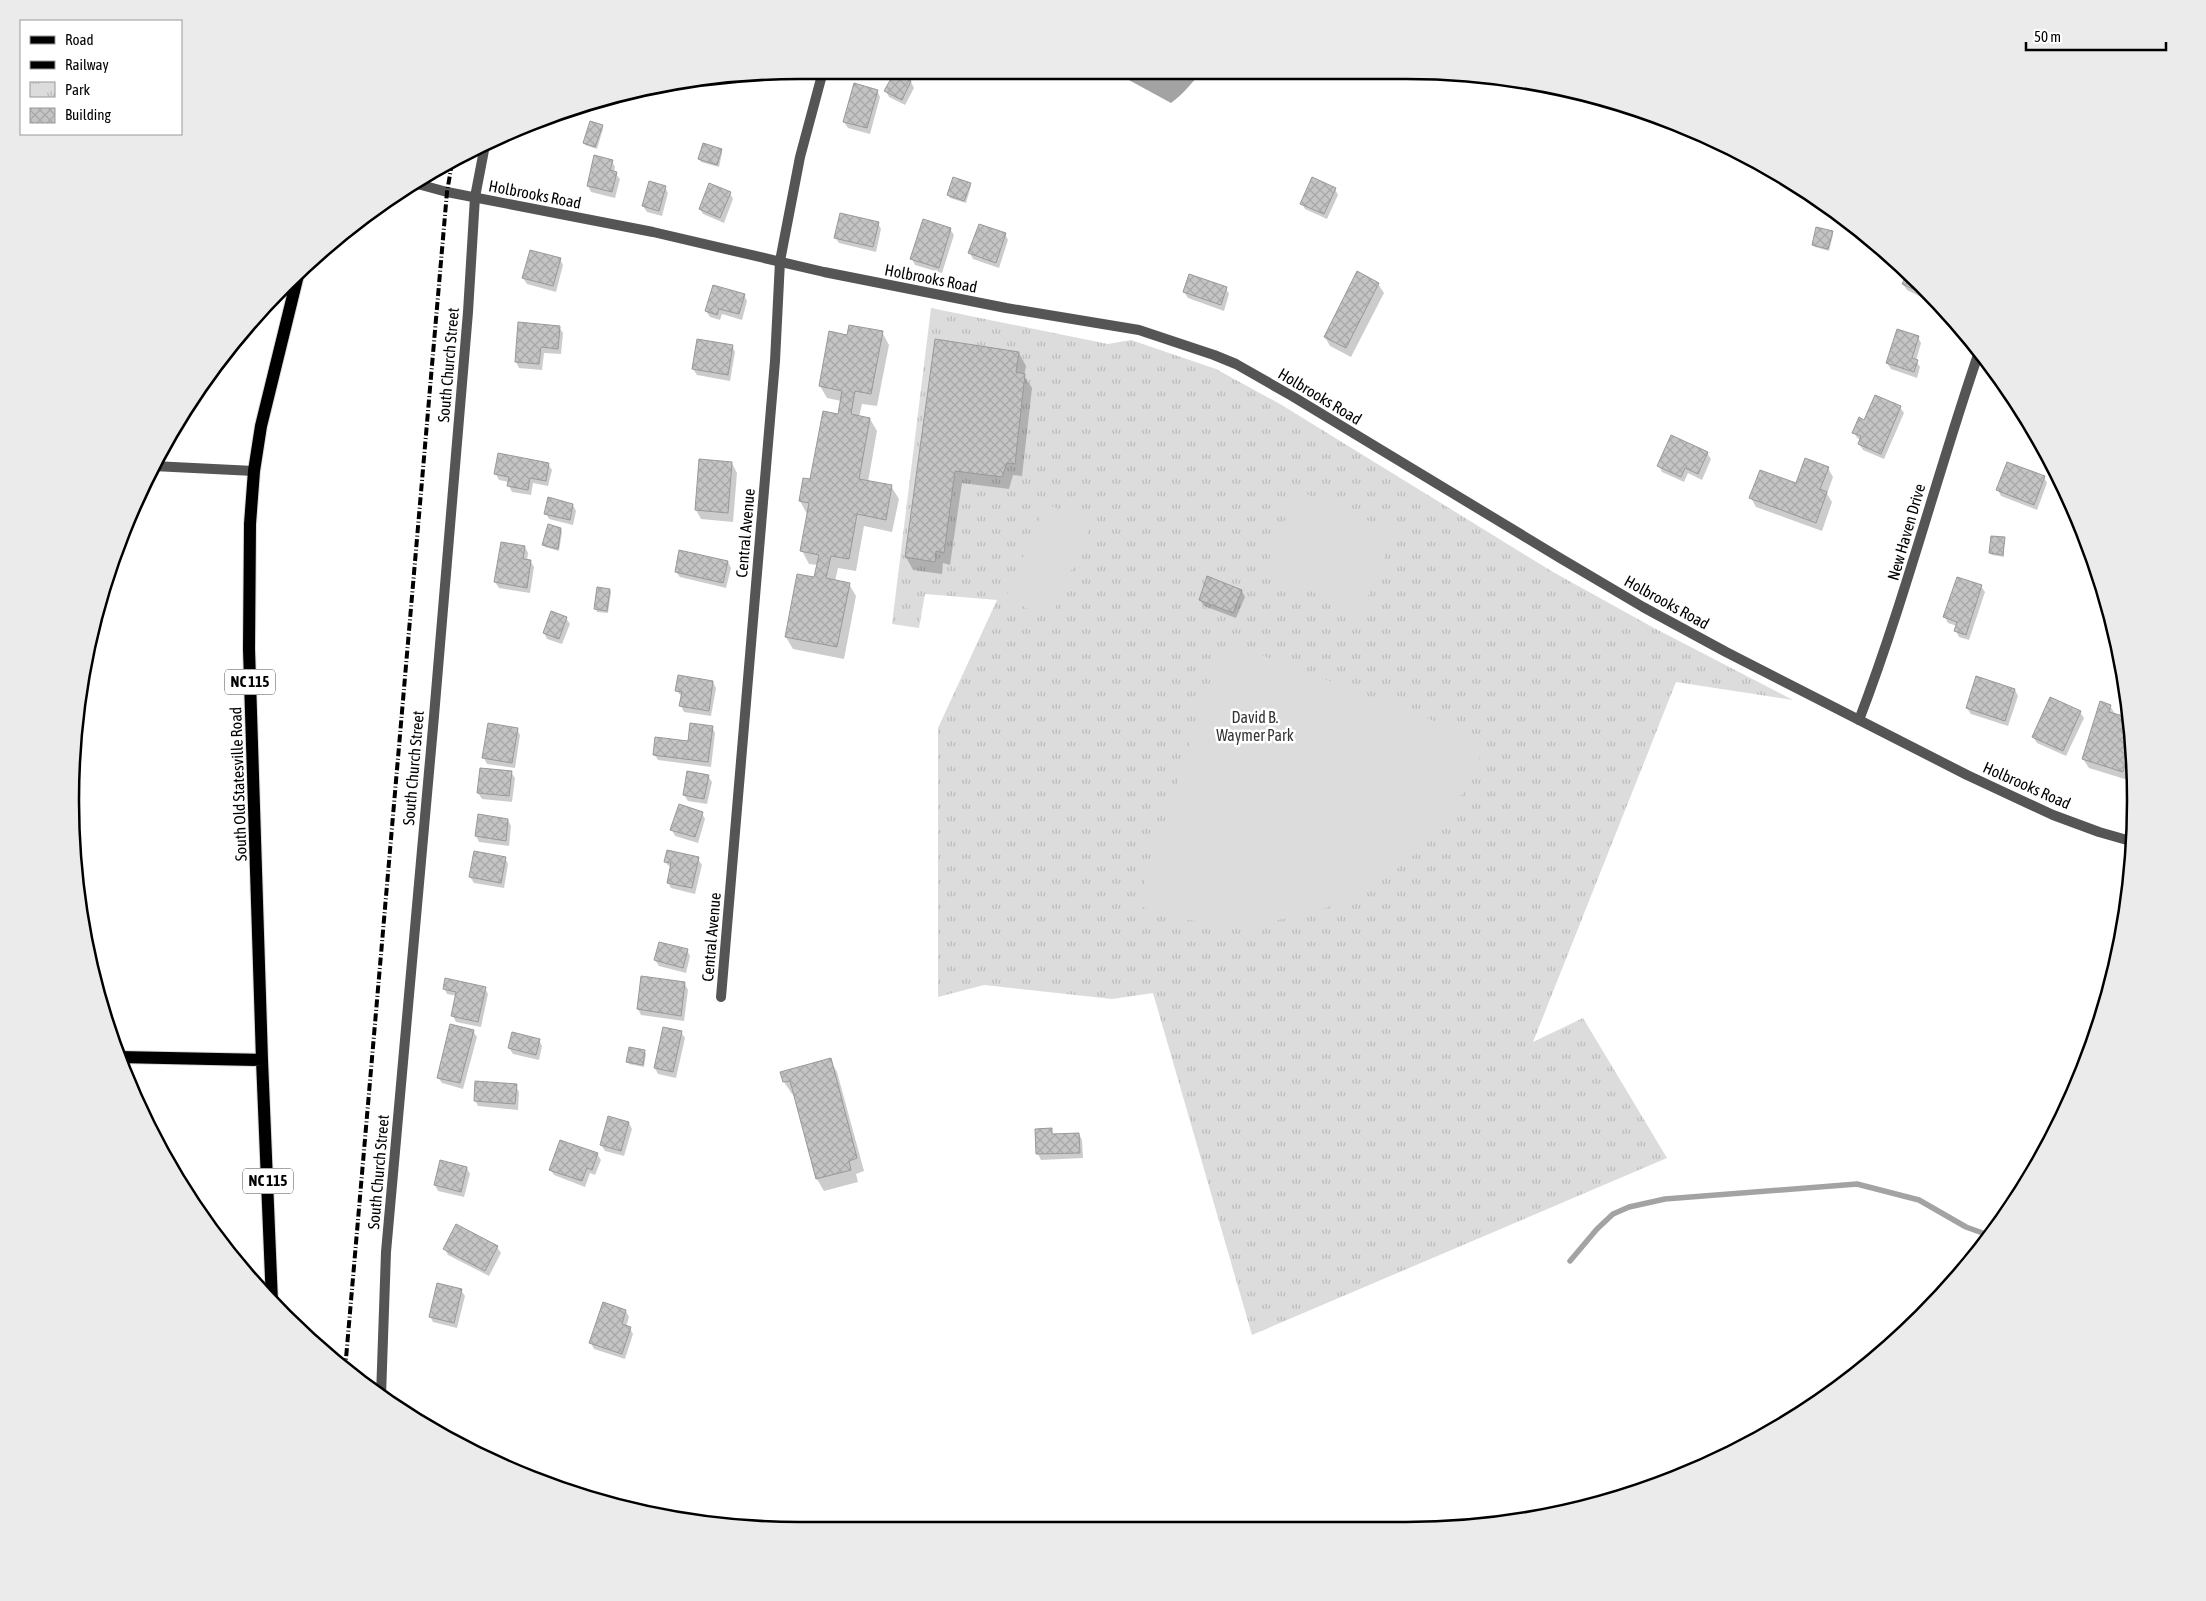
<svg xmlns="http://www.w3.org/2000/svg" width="2206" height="1601" font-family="'Asap Condensed',sans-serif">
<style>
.park{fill:url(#park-tufts)}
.garden{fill:#dcdcdc}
.water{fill:#a3a3a3}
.shadow{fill:#0003}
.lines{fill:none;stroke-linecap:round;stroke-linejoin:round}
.stream{stroke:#a3a3a3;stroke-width:5.5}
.building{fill:url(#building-cross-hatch);stroke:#999}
.primary-casing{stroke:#dbdbdb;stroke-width:14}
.minor{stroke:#555;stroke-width:10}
.tertiary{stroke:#555;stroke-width:10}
.primary{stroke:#000;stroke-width:12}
.rail{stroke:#000;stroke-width:4;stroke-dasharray:8 2.5 1 2.5;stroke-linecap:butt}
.labels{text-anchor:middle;stroke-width:5;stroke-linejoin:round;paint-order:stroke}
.shield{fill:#fff;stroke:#4c4c4c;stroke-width:1}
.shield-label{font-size:15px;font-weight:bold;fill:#000}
.street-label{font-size:16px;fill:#000;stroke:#fff}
.park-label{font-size:16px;fill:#333;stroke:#fff}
.rim{fill:none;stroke:#000;stroke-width:2.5}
</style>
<defs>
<pattern id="park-tufts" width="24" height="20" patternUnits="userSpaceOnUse" patternTransform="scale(1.25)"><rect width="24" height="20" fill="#dcdcdc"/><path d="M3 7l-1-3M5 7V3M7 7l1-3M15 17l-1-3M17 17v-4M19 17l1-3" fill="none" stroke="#bbb"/></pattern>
<pattern id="building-cross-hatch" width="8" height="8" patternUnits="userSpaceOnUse" patternTransform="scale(1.25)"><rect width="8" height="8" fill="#c4c4c4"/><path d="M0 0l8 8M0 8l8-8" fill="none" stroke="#a7a7a7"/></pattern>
</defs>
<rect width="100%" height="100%" fill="#fff"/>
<path class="park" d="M931,308L1108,344L1131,340L1216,369L1280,404L1553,572L1654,628L1793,700L1676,682L1533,1042L1583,1018L1667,1158L1252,1335L1153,993L1112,999L984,985L938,997V728L997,600L925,594L919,628L892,624Z"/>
<path class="garden" d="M1297,490L1395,532L1361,613L1264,571Z
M1046,504L1092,522L1051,618L1005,599Z
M1240,647L1487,741C1476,765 1466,790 1451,812C1387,902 1284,938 1177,918C1163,916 1150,909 1137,905L1219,654Z"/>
<path class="water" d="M1201,72C1192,83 1183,94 1171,103L1116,73Z"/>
<path class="shadow" d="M894,75L911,82L914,88L905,105L889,97L886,91Z
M877,91L880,97L870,134L848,128L844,122Z
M602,126L603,129L597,149L585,145L584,143Z
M721,150L722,153L719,167L701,162L699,159Z
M612,161L615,167L614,172L620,179L615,198L591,192L588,186Z
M970,184L971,186L966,203L950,198L948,195Z
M665,187L668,193L662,216L647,212L643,206Z
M1335,189L1338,195L1327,219L1305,209L1302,203Z
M730,193L733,199L724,223L703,214L700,209Z
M878,223L881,229L876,252L839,243L835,237Z
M950,229L954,235L942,273L915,265L912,259Z
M1832,232L1833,235L1829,251L1815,247L1813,245Z
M1005,234L1008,240L999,268L973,259L970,253Z
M560,259L563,265L556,292L527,284L523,278Z
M1909,273L1930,294L1927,300L1907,290L1903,284Z
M1378,284L1384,293L1351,357L1330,346L1325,337Z
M1226,288L1229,294L1224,311L1188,298L1184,292Z
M744,295L747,301L742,320L722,314L720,320L710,317L706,311Z
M559,327L563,333L561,354L544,353L542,370L519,368L516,362Z
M882,332L889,345L877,406L862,404L859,417L870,419L877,431L868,482L891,486L899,499L892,532L864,526L856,571L838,568L835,581L849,584L856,596L844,659L793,649L786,637L815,579L818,565L809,564L802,551L807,514L800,501L839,415L841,401L827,398L820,386L848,336Z
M1918,337L1921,343L1916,361L1920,367L1917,378L1891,369L1887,363Z
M698,340L732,346L735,352L730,381L697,375L693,369Z
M1019,353L1026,366L1024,376L1032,388L1022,476L1013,475L1009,489L962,483L950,565L943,563L942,574L913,570L906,557Z
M1900,407L1904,413L1884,459L1863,450L1859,444L1861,440L1857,438L1854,432L1865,421Z
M1707,453L1711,459L1702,480L1688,473L1684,482L1662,472L1659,466Z
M732,463L737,473L733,522L701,519L696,510Z
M548,464L552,470L548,486L533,483L531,495L512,492L509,486V482L499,480L496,474Z
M1828,468L1833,477L1827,494L1832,502L1822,531L1756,507L1751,498L1797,484Z
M2044,477L2047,483L2037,510L2001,496L1998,490Z
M573,505L576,511L573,525L549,519L546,513Z
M561,529L562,532L559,551L545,547L544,545Z
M2004,538V557L1992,555L1990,553Z
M525,547L528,553L527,561L531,562L534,567L530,593L499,588L495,582Z
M728,562L731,568L726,588L680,577L676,572Z
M1208,578L1242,591L1245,597L1236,618L1204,606L1200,600Z
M1981,586L1985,592L1969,640L1959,637L1956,631L1957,626L1948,623L1945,617Z
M610,590L611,592L608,613L597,612L596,609Z
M566,618L570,624L562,644L547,639L544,633Z
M713,682L716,688L711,716L684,712L681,706L682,697L676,690Z
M2015,690L2018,696L2008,726L1971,714L1967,708Z
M2110,706L2116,715L2130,720L2132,770L2128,780L2089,768L2083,759Z
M2080,712L2084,718L2066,756L2037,743L2033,737Z
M712,727L715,733L711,767L658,760L654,754L689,742Z
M517,729L520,735L515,768L487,764L484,758Z
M511,772L515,778L512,802L482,799L478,793Z
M708,776L712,782L707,804L688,801L684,795Z
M702,813L705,819L698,843L675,836L672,830Z
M508,820L511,826L509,846L479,842L476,836Z
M505,858L508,864L504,888L474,883L470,877Z
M698,859L702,865L695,894L671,888L668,882L671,868L665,862Z
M687,950L690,956L686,973L659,966L655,960Z
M685,984L688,990L684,1021L641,1015L638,1009Z
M444,988H485L488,994L481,1027L456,1022L453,1016L457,996L447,994Z
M473,1031L477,1037L463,1089L442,1083L438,1077Z
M681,1032L685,1038L676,1078L658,1074L655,1068Z
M539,1040L542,1046L539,1060L513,1054L509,1048Z
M644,1051L646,1054L644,1067L629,1064L628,1062Z
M830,1060L837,1072L864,1171L856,1174L858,1182L824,1191L817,1179L794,1094H792L784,1082Z
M516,1086L519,1092L518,1110L478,1106L475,1100Z
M629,1123L632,1129L624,1156L605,1151L601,1145Z
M1051,1130L1054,1135L1079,1134L1082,1140L1083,1158L1041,1160L1038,1154Z
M597,1154L601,1160L595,1175L590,1173L585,1187L554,1175L550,1169Z
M467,1168L470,1174L464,1197L438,1191L435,1185Z
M497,1247L501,1253L489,1276L448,1255L445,1249Z
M461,1290L465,1296L457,1328L433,1322L430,1316Z
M626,1311L629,1317L626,1327L630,1328L633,1334L625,1359L594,1349L591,1343Z"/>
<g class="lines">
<path class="stream" d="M1570,1261L1597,1229L1613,1214L1629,1207L1665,1199L1857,1184L1919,1200L1966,1227L1991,1236"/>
</g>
<path class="building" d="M893,75H898L911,81L902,100L884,91Z
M854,83L878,90L867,128L843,122Z
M590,121L603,125L595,147L583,143Z
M703,143L722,149L717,165L698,159Z
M594,155L613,160L610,170L617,172L612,192L587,186Z
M953,177L971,183L964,201L947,195Z
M1312,177L1336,188L1324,214L1300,204Z
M649,181L666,186L659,211L642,206Z
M709,183L731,192L720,218L699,209Z
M840,213L879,222L873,247L834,238Z
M923,219L951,228L939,268L910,259Z
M979,224L1006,233L996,263L968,253Z
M1816,227L1833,231L1828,249L1812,245Z
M530,250L561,258L553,286L522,278Z
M1357,271L1379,283L1346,348L1324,337Z
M1908,272L1926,290L1924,294L1902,284Z
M1189,274L1227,287L1221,305L1183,292Z
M713,285L745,294L739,314L719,309L717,315L705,311Z
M518,322L560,326L558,349L541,347L539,364L515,362Z
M849,325L883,331L871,394L855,391L851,414L870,418L859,479L892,485L886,520L857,514L849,559L831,556L826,578L850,583L837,647L785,637L797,574L814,577L819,555L800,551L809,503L799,501L803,478L810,479L823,411L838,414L842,391L819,386L829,331L847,335Z
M1897,329L1919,336L1912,358L1918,360L1914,372L1886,363Z
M697,339L733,345L728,375L692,369Z
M935,339L1019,352L1016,372L1025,374L1015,464L1007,463L1002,477L955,471L944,553L936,551L935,562L905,557Z
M1875,395L1901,406L1881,454L1858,444L1861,436L1852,433L1859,417L1864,420Z
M1671,435L1708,452L1698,474L1685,468L1681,477L1657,466Z
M498,453L549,463L546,481L530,478L528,490L507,486L509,477L494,474Z
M1805,458L1829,467L1820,489L1827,492L1816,523L1749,498L1760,470L1796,483Z
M699,459L732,462L728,513L695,510Z
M2007,462L2045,476L2034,505L1996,490Z
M548,497L573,504L570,520L544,514Z
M548,524L561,528L558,549L542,545Z
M1991,536L2005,537L2003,555L1989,553Z
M501,542L525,546L523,559L531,560L527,588L494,582Z
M679,550L728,561L723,583L675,572Z
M1207,576L1242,590L1233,613L1199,600Z
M1957,577L1982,585L1966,635L1954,631L1957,622L1943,617Z
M597,587L610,589L607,611L594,609Z
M551,611L567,617L559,639L543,633Z
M678,675L713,681L709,711L679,706L682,692L675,691Z
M1976,676L2015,689L2005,721L1966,708Z
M2050,697L2081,711L2063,751L2032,737Z
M2100,701L2111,705L2109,712L2130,718L2131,747L2123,772L2082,759Z
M488,723L518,728L512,763L482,758Z
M690,723L713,726L708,762L653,755L655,737L688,741Z
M480,768L512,771L509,796L477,793Z
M687,771L709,775L704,799L683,795Z
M679,804L703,812L695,837L670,830Z
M478,814L508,819L506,841L475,836Z
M667,850L699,857L692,888L667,883L671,863L664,862Z
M474,851L506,857L501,883L469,877Z
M659,942L688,949L683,968L654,960Z
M641,976L685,982L681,1016L637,1009Z
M445,978L486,987L478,1022L451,1016L456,992L443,989Z
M450,1024L474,1030L460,1083L437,1078Z
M663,1027L682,1031L673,1072L654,1068Z
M512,1032L540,1039L536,1055L508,1048Z
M629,1047L645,1050L643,1065L626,1062Z
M831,1058L857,1158L849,1161L851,1170L816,1179L790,1081L783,1082L780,1072Z
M475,1081L517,1084L515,1104L474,1101Z
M608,1116L629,1122L621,1151L600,1145Z
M1052,1128V1134L1079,1133L1080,1153L1036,1154L1035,1129Z
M560,1140L598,1153L592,1170L587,1168L582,1181L549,1170Z
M440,1160L467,1167L461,1192L434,1185Z
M456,1224L498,1246L485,1271L443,1249Z
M437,1283L462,1289L454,1323L429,1317Z
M603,1302L626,1310L622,1324L631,1327L622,1354L589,1343Z"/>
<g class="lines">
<defs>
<path id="primary" d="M118,1057L262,1060
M272,1302L262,1060L249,649L250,524L254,471L261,426L299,271"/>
</defs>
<use href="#primary" class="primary-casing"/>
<path class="minor" d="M153,466L254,471
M1859,720C1905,600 1937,474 1979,352
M721,997L775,361L780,261L800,157L822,75
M381,1396L386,1252L434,716L468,312L475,197L485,145"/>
<path class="tertiary" d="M414,183L447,192L653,232L824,272L1006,308L1139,330L1214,355L1236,364L1292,396L1560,558L1643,607L1726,652L1967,775L2053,815L2099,832L2134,842"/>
<use href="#primary" class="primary"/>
<path class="rail" d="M345,1370L447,192L452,163"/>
</g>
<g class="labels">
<g class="shield">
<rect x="225" y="669.5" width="50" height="25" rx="4"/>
<rect x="243" y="1168.5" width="50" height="25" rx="4"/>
</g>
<g class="shield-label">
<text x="250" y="687">NC 115</text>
<text x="268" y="1186">NC 115</text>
</g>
<g class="street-label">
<text transform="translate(535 194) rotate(11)" y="6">Holbrooks Road</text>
<text transform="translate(931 278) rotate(11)" y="6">Holbrooks Road</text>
<text transform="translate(448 365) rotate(-85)" y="6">South Church Street</text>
<text transform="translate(1320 396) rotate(31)" y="6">Holbrooks Road</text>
<text transform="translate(1906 532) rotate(-74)" y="6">New Haven Drive</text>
<text transform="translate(745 533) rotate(-85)" y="6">Central Avenue</text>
<text transform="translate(1667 602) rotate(29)" y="6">Holbrooks Road</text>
<text transform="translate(413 768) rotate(-85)" y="6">South Church Street</text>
<text transform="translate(238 784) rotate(-92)" y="6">South Old Statesville Road</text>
<text transform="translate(2027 785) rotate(24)" y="6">Holbrooks Road</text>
<text transform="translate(711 937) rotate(-85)" y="6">Central Avenue</text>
<text transform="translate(378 1172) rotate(-85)" y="6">South Church Street</text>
</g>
<g class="park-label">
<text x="1255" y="723">David B.<tspan x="1255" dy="18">Waymer Park</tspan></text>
</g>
</g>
<path d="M0 0H2206V1601H0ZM800 79H1406A721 721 0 0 1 2127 800V801A721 721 0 0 1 1406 1522H800A721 721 0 0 1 79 801V800A721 721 0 0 1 800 79Z" fill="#ebebeb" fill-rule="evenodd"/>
<path class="rim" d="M800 79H1406A721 721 0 0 1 2127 800V801A721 721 0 0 1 1406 1522H800A721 721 0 0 1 79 801V800A721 721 0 0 1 800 79Z"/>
<rect x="20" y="20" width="162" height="115" fill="#ffffff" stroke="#999999"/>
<rect x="30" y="36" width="25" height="8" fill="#000000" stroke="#999999"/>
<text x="65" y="45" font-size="15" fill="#000000">Road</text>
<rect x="30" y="61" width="25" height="8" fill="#000000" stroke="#999999"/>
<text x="65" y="70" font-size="15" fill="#000000">Railway</text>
<rect x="30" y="82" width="25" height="15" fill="url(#park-tufts)" stroke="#999999"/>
<text x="65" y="95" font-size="15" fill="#000000">Park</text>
<rect x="30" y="108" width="25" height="15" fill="url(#building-cross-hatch)" stroke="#999999"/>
<text x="65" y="120" font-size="15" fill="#000000">Building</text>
<path d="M2026 42v8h140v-8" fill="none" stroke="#000000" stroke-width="2.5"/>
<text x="2034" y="42" font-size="15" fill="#000000" stroke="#ffffff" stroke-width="4" paint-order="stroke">50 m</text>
</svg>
